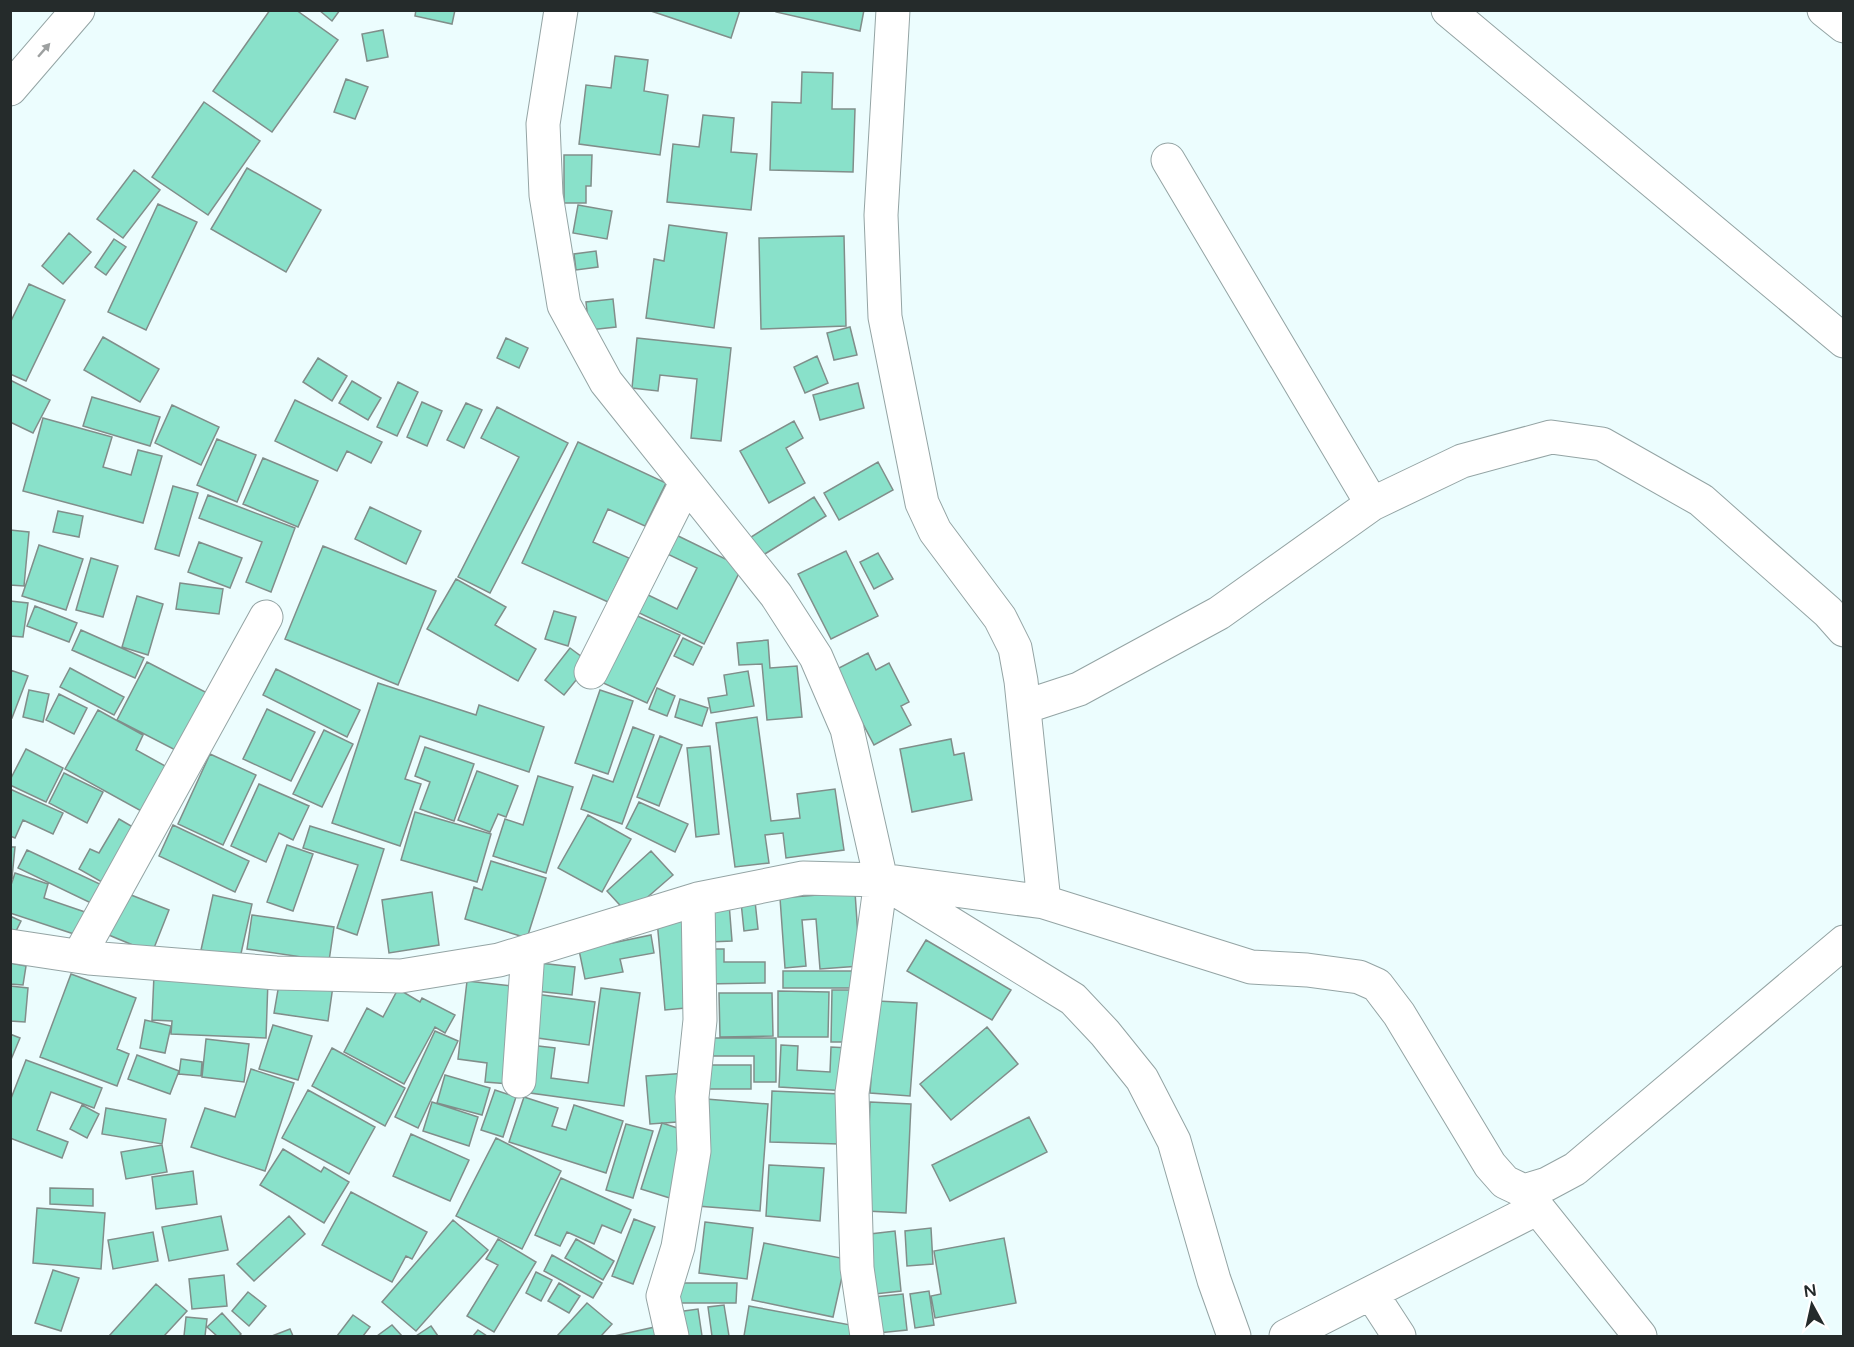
<svg xmlns="http://www.w3.org/2000/svg" width="1854" height="1347" font-family="'Varela Round',sans-serif">
<style>
.building{fill:#89e1ca;stroke:#808e8a;stroke-width:1.5}
.lines{fill:none;stroke-linecap:round;stroke-linejoin:round}
.street-casing{stroke:#94a4a4;stroke-width:35}
.highway-casing{stroke:#94a4a4;stroke-width:35}
.street{stroke:#fff;stroke-width:33}
.highway{stroke:#fff;stroke-width:33}
.oneway{fill:#9da0a0}
</style>
<rect width="100%" height="100%" fill="#ecfdfe"/>
<path class="building" d="M270,10H296L338,40L272,132L213,91Z
M319,10H340L332,21Z
M416,10H455L452,24L415,16Z
M648,10H740L731,38Z
M776,10H864L860,31L776,12Z
M383,30L388,57L367,61L362,34Z
M615,56L648,60L644,91L668,95L660,155L579,144L586,85L611,88Z
M802,72L833,73L832,109H855L853,172L770,170L772,102L801,103Z
M346,79L368,87L355,119L334,112Z
M204,102L260,141L208,215L152,177Z
M703,115L734,118L731,152L757,154L751,210L667,202L673,144L699,147Z
M564,155H592L591,186H586V203H564Z
M247,168L321,210L286,272L211,229Z
M134,170L160,190L123,238L97,219Z
M158,204L197,222L146,330L108,312Z
M578,205L612,211L607,239L573,233Z
M669,225L727,233L714,328L646,318L654,259L664,261Z
M69,233L91,252L63,284L42,266Z
M844,236L846,326L761,329L759,238Z
M114,239L126,247L106,275L95,267Z
M596,251L598,267L576,270L574,254Z
M29,284L65,300L26,381L10,374V323Z
M613,299L616,327L589,330L586,302Z
M850,327L857,355L834,360L827,333Z
M103,337L159,369L140,402L84,370Z
M506,338L528,348L519,368L497,358Z
M637,338L731,348L721,441L691,438L697,379L660,375L658,391L632,388Z
M817,356L828,383L805,393L794,367Z
M318,358L347,376L332,401L303,382Z
M10,380L50,400L33,433L10,422Z
M352,381L381,398L368,420L339,403Z
M398,382L418,392L397,436L377,427Z
M858,383L864,408L820,420L813,395Z
M92,397L160,417L150,446L83,426Z
M295,400L382,442L371,463L347,451L337,471L275,441Z
M422,402L442,411L427,446L407,437Z
M466,403L482,410L464,448L447,440Z
M172,405L219,427L201,465L155,443Z
M497,407L568,443L490,593L458,577L519,457L481,438Z
M43,418L112,437L103,467L131,475L138,450L162,456L143,523L23,491Z
M794,421L803,438L786,448L805,483L769,503L740,451Z
M217,439L256,455L237,502L197,485Z
M578,442L666,483L645,526L608,509L593,542L629,558L608,602L522,563Z
M263,458L318,481L298,527L243,504Z
M878,462L893,490L839,520L824,493Z
M173,486L198,493L179,556L155,549Z
M208,495L295,528L271,592L246,582L262,542L199,518Z
M814,497L826,516L760,557L748,539Z
M370,507L421,531L406,564L355,539Z
M58,511L83,516L79,537L53,532Z
M10,530L29,532L24,586L10,585Z
M670,532L742,567L704,644L633,610L642,592L677,609L697,568L661,551Z
M199,542L242,558L230,588L188,572Z
M39,545L83,559L66,610L22,596Z
M323,546L436,591L398,685L285,639Z
M846,551L878,616L831,639L798,574Z
M878,553L893,579L874,589L860,562Z
M91,558L118,566L103,617L76,610Z
M456,579L506,607L495,625L536,649L518,681L427,629Z
M180,583L223,589L219,614L176,609Z
M137,596L163,604L148,655L122,647Z
M10,601L28,603L23,637L10,636Z
M35,606L77,623L69,642L27,626Z
M554,611L576,617L568,646L545,639Z
M633,614L680,635L647,703L601,682Z
M81,630L144,658L135,678L72,650Z
M683,638L702,647L693,665L674,656Z
M768,640L770,668L797,666L802,717L767,720L762,664L739,665L737,643Z
M570,648L590,663L564,695L545,680Z
M868,653L876,670L889,663L909,702L901,706L911,725L874,745L835,670Z
M147,662L215,697L185,755L117,720Z
M70,668L124,697L114,715L60,687Z
M276,669L360,710L347,737L263,695Z
M10,670L28,676L12,718L10,717Z
M748,671L754,706L711,713L708,698L727,695L724,675Z
M378,683L476,715L479,705L544,727L529,772L420,736L405,779L421,784L400,846L332,823Z
M657,688L675,696L667,716L649,709Z
M29,690L49,694L43,722L23,717Z
M600,690L633,701L608,774L575,763Z
M59,694L87,708L74,734L46,720Z
M680,699L708,708L702,726L675,717Z
M267,709L315,732L291,781L243,759Z
M98,710L143,735L136,750L167,767L143,812L65,769Z
M757,717L771,821L800,818L797,794L835,789L844,850L786,858L783,833L765,835L769,863L735,867L716,723Z
M633,727L654,735L622,824L581,809L593,775L613,782Z
M324,730L353,744L322,807L293,794Z
M660,736L682,745L659,806L637,797Z
M951,739L954,755L964,753L972,800L912,812L900,749Z
M710,746L719,834L696,837L687,748Z
M425,747L474,764L454,821L420,809L430,782L415,776Z
M26,749L63,768L46,802L10,785V780Z
M210,754L256,775L223,845L178,824Z
M477,771L518,786L506,817L498,814L490,832L458,820Z
M64,773L103,792L87,823L49,803Z
M538,776L573,787L546,873L493,856L505,819L523,825Z
M259,784L309,806L293,840L279,833L266,862L231,846Z
M10,789L63,813L53,834L23,820L15,838L10,836Z
M639,802L688,824L675,852L626,828Z
M415,812L491,834L477,882L401,860Z
M588,815L631,839L602,892L558,868Z
M119,819L138,830L107,885L79,869L90,849L99,853Z
M173,825L249,861L235,892L159,856Z
M310,826L384,849L357,935L337,928L358,865L303,848Z
M287,845L313,854L293,911L267,902Z
M10,847H15L12,878L10,877Z
M27,850L102,885L93,904L18,868Z
M651,851L673,875L628,914L607,891Z
M491,861L546,878L527,938L465,919L474,887L482,890Z
M15,873L48,884L44,898L85,912L77,935L10,913V888Z
M121,891L169,910L152,953L104,933Z
M432,892L439,945L389,953L382,900Z
M855,892L860,966L820,969L816,919L802,920L806,966L785,968L780,898Z
M213,895L252,904L240,958L201,950Z
M755,901L758,929L744,931L741,902Z
M729,903L732,941L709,942L707,904Z
M252,915L334,927L329,961L247,949Z
M10,916L21,921L13,937L10,936Z
M687,917L696,1007L665,1010L657,920Z
M651,935L654,953L620,959L623,972L585,979L579,950Z
M926,940L1011,990L992,1020L907,971Z
M704,949H724V962H765V983L704,984Z
M10,963L26,966L23,985L10,984Z
M539,963L575,967L572,995L536,991Z
M783,971H856L855,988H783Z
M71,974L136,998L117,1049L129,1054L117,1086L40,1057Z
M154,975L268,980L266,1038L171,1034L172,1021L152,1020Z
M280,978L333,986L328,1021L274,1013Z
M467,981L522,987L511,1084L485,1082L487,1063L458,1059Z
M10,986L28,988L25,1022L10,1021Z
M601,988L640,993L624,1106L523,1092L530,1045L555,1048L551,1078L588,1083Z
M398,989L420,1002L422,998L455,1015L445,1033L435,1027L404,1084L344,1052L367,1008L383,1017Z
M832,990H851L850,1042H831Z
M778,991L829,992L828,1037H778Z
M719,993H772L773,1036L720,1037Z
M535,994L595,1002L589,1045L530,1037Z
M877,1001L917,1003L910,1096L870,1093Z
M145,1020L171,1026L165,1053L140,1048Z
M273,1025L312,1036L298,1080L259,1069Z
M987,1027L1018,1064L951,1120L920,1084Z
M435,1031L458,1041L418,1128L395,1117Z
M10,1034L20,1038L10,1062Z
M705,1038H776V1082H754V1056H705Z
M206,1039L249,1044L244,1082L202,1077Z
M781,1045L798,1046L797,1070L830,1072L831,1047L850,1048L848,1091L779,1087Z
M332,1048L405,1088L385,1126L312,1086Z
M137,1055L179,1071L170,1094L128,1079Z
M181,1059L202,1062L201,1076L179,1074Z
M26,1060L102,1088L94,1108L51,1092L37,1130L68,1142L62,1158L10,1138V1101Z
M702,1065H751V1089H702Z
M251,1069L294,1083L265,1171L191,1147L205,1108L235,1117Z
M687,1073L691,1121L650,1124L646,1076Z
M445,1075L490,1088L482,1115L437,1103Z
M308,1090L375,1127L349,1174L282,1138Z
M495,1090L516,1097L503,1137L481,1130Z
M772,1091L841,1094L839,1144L770,1142Z
M524,1097L558,1108L552,1126L566,1130L574,1105L623,1121L606,1173L509,1142Z
M706,1099L768,1104L760,1211L697,1206Z
M432,1102L478,1117L469,1146L423,1131Z
M870,1102L911,1104L906,1213L866,1211Z
M82,1105L99,1114L87,1138L70,1129Z
M106,1108L166,1119L162,1144L102,1134Z
M1029,1117L1047,1152L950,1201L932,1165Z
M662,1123L693,1133L673,1199L641,1189Z
M626,1124L653,1131L633,1198L606,1190Z
M411,1134L469,1160L450,1201L393,1176Z
M496,1138L561,1171L522,1249L456,1216Z
M162,1145L167,1172L126,1179L121,1152Z
M283,1149L321,1172L324,1167L349,1182L324,1223L260,1185Z
M769,1165L824,1168L820,1221L766,1216Z
M193,1171L197,1204L156,1209L152,1177Z
M561,1178L631,1210L621,1233L602,1225L594,1244L567,1232L560,1246L535,1235Z
M50,1188L93,1189V1206L50,1204Z
M351,1192L427,1232L412,1259L406,1256L392,1282L322,1245Z
M37,1208L105,1213L101,1269L33,1263Z
M221,1216L228,1250L169,1261L162,1227Z
M289,1216L305,1234L254,1281L237,1264Z
M634,1219L655,1227L633,1284L612,1276Z
M453,1220L488,1250L416,1331L382,1302Z
M705,1222L753,1228L747,1279L699,1273Z
M931,1228L933,1264L907,1266L905,1231Z
M895,1231L901,1291L875,1294L870,1234Z
M153,1232L158,1261L113,1269L108,1240Z
M1004,1238L1016,1303L935,1318L931,1296L941,1294L934,1251Z
M498,1239L536,1262L494,1332L467,1316L498,1265L486,1259Z
M576,1239L614,1261L603,1280L565,1258Z
M764,1243L846,1259L833,1317L752,1300Z
M552,1255L602,1283L593,1298L544,1271Z
M53,1270L79,1278L61,1331L35,1323Z
M536,1272L552,1280L541,1301L526,1293Z
M224,1275L227,1306L192,1309L189,1279Z
M559,1283L580,1296L569,1313L548,1301Z
M674,1283H737L736,1303H674Z
M156,1284L187,1311L164,1336H109Z
M929,1291L934,1325L915,1328L910,1294Z
M248,1292L266,1306L249,1326L232,1311Z
M903,1294L907,1330L878,1333L874,1297Z
M587,1303L612,1324L601,1336H557Z
M724,1305L729,1336H712L708,1307Z
M749,1306L856,1326L854,1336H744Z
M698,1309L702,1336H680L677,1312Z
M222,1313L241,1334L239,1336H217L207,1327Z
M353,1315L370,1327L363,1336H337Z
M186,1317L207,1319L205,1336H184Z
M392,1325L402,1336H377Z
M664,1325L667,1336H614Z
M431,1326L438,1336H416Z
M290,1329L293,1336H272Z
M478,1330L487,1336H473Z"/>
<g class="lines">
<defs>
<path id="street" d="M561,10L543,124L546,195L564,305L606,382L776,595L816,657L847,729L881,880L852,1093L857,1268L867,1336
M893,10L881,215L885,317L922,503L935,531L1000,618L1015,648L1021,681L1044,902
M1448,10L1844,341
M1824,10L1844,26
M1168,160L1372,504
M591,672L686,483
M1024,707L1079,689L1219,613L1372,504L1462,461L1551,437L1602,444L1701,500L1828,612L1844,630
M890,886L1073,999L1105,1033L1142,1079L1174,1141L1214,1280L1234,1336
M10,946L89,958L276,973L401,976L499,960L698,899L803,878L881,880L1044,902L1251,967L1307,970L1359,977L1377,985L1399,1014L1490,1165L1505,1182L1524,1191L1547,1184L1575,1169L1844,942
M79,956L266,617
M519,1081L528,951
M1524,1191L1640,1336
M1371,1293L1399,1336
M672,1336L663,1296L678,1247L694,1151L692,1097L700,1020L698,899
M1286,1336L1538,1208"/>
<path id="highway" d="M10,89L78,10"/>
</defs>
<use href="#street" class="street-casing"/>
<use href="#highway" class="highway-casing"/>
<use href="#street" class="street"/>
<use href="#highway" class="highway"/>
</g>
<defs><path id="oneway-solid" d="M-6-.8H1V-3.2L6.5 0L1 3.2V.8H-6Z" transform="scale(1.5)"/></defs>
<use class="oneway" href="#oneway-solid" transform="translate(44 50) rotate(-49)"/>
<rect width="1854" height="1347" fill="none" stroke="#252b2b" stroke-width="24"/>
<g transform="translate(1812 1305) rotate(352)" stroke="#ffffff" stroke-width="4.5" paint-order="stroke">
<path d="M0-4.5L10 22L0 15L-10 22Z" fill="#252b2b"/>
<text y="-9" font-size="16" font-weight="bold" text-anchor="middle" fill="#252b2b">N</text>
</g>
</svg>
